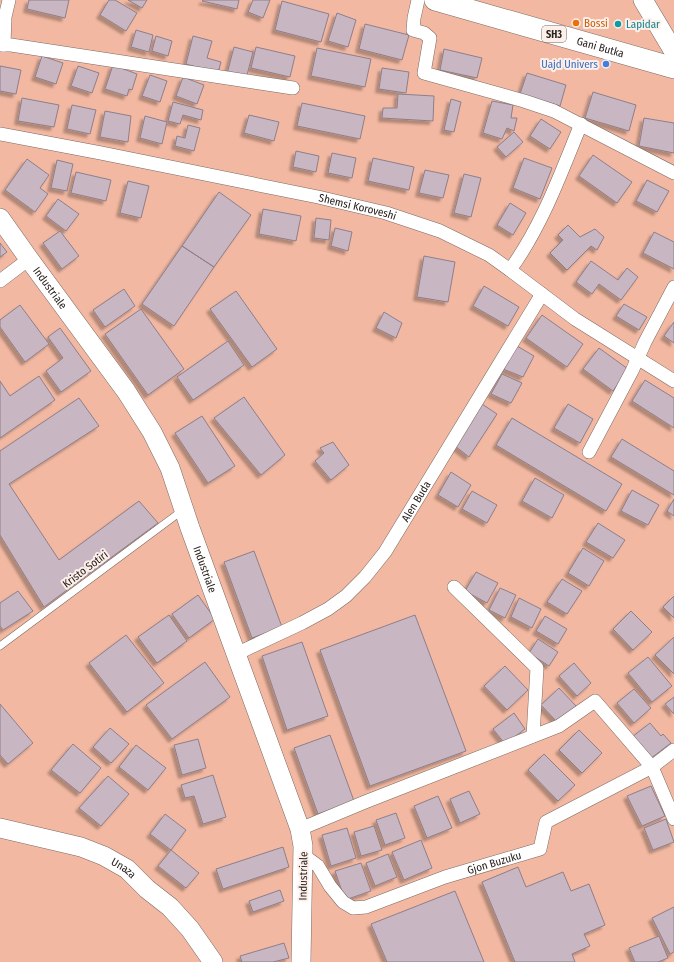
<svg xmlns="http://www.w3.org/2000/svg" width="674" height="962" font-family="'Fira Sans Condensed',sans-serif">
<style>
.green{fill:#f2b8a1}
.building{fill:#c8b7c3;stroke:#8e7e8a;filter:url(#shadow)}
.lines{fill:none;stroke-linecap:round;stroke-linejoin:round}
.lane-casing{stroke:#7b6962;stroke-width:8}
.street-casing{stroke:#7b6962;stroke-width:14}
.secondary-casing{stroke:#7b6962;stroke-width:20}
.primary-casing{stroke:#7b6962;stroke-width:22}
.lane{stroke:#fff;stroke-width:7}
.street{stroke:#fff;stroke-width:13}
.secondary{stroke:#fff;stroke-width:19}
.primary{stroke:#fff;stroke-width:21}
.food-dot{fill:#e8710a;stroke:#fdf0eb;stroke-width:1.5}
.culture-dot{fill:#0f9aa8;stroke:#fdf0eb;stroke-width:1.5}
.shop-dot{fill:#3f7fe0;stroke:#fdf0eb;stroke-width:1.5}
.labels{text-anchor:middle;stroke-width:4;stroke-linejoin:round;paint-order:stroke}
.shield{fill:#fdf0eb;stroke:#695f5c;stroke-width:1}
.shield-label{font-size:10px;font-weight:bold;fill:#29211e}
.food-label{font-size:11px;fill:#c56008;stroke:#fdf0eb;text-anchor:start}
.culture-label{font-size:11px;fill:#0d838f;stroke:#fdf0eb;text-anchor:start}
.street-label{font-size:11px;fill:#29211e;stroke:#fdf0eb}
.shop-label{font-size:11px;fill:#366cbe;stroke:#fdf0eb;text-anchor:end}
</style>
<defs>
<filter id="shadow"><feDropShadow dx="-3.5" dy="3.5" stdDeviation="1" flood-color="#0004"/></filter>
</defs>
<rect width="100%" height="100%" fill="#f6e1d9"/>
<path class="green" d="M0,0H674V962H0Z"/>
<path class="building" d="M29,0H69L65,18L27,9Z
M109,0H115L137,13L126,31L100,15Z
M128,0H147L142,8Z
M203,0H239L237,9L202,1Z
M253,0H270L263,18L248,12Z
M282,1L329,14L321,42L275,30Z
M337,13L356,20L348,47L328,41Z
M365,24L409,35L402,60L359,49Z
M136,30L153,35L149,52L131,47Z
M156,36L172,41L168,56L152,51Z
M193,36L212,41L207,58L221,62L218,73L186,64Z
M234,47L253,52L246,79L227,74Z
M256,47L295,56L290,77L251,68Z
M317,48L371,59L365,87L311,76Z
M444,49L482,58L477,78L440,70Z
M42,56L63,63L56,84L35,77Z
M113,65L137,74L132,90L129,89L127,96L105,89Z
M0,66L21,70L16,94L0,91Z
M78,66L99,73L92,93L71,86Z
M382,68L409,72L406,93L379,89Z
M527,73L566,85L560,106L520,94Z
M150,75L167,81L160,102L142,96Z
M183,77L204,85L197,104L176,96Z
M593,92L636,105L629,131L585,118Z
M398,94L434,96L433,121L382,118L383,108H397Z
M22,98L59,105L54,127L18,121Z
M451,99L461,102L454,132L444,130Z
M492,101L513,105L511,118H517L514,131L507,128L502,139L483,133Z
M173,102L203,110L201,120L183,115L180,124L168,121Z
M302,103L365,116L360,139L297,126Z
M72,105L96,110L90,134L67,129Z
M105,111L131,116L128,142L100,137Z
M249,115L279,122L274,141L244,133Z
M145,116L167,122L162,144L140,138Z
M644,118L674,123V153L639,146Z
M541,119L561,132L550,149L530,136Z
M188,125L200,128L194,151L175,146L177,136L185,138Z
M514,132L523,142L506,157L497,147Z
M296,151L319,156L316,172L293,167Z
M332,153L356,158L352,178L328,173Z
M593,155L632,182L617,203L579,176Z
M373,158L414,167L409,190L368,181Z
M524,158L552,168L540,199L513,188Z
M27,159L49,175L40,188L48,194L35,212L5,190Z
M57,160L73,164L67,191L51,188Z
M425,170L449,175L443,198L419,193Z
M76,172L111,180L106,201L71,193Z
M464,174L481,178L471,217L454,213Z
M647,180L669,191L657,212L636,201Z
M128,181L149,186L141,218L120,213Z
M219,192L251,215L214,267L182,246Z
M58,199L79,214L66,231L46,216Z
M510,203L526,213L513,235L497,225Z
M263,209L301,216L296,241L259,234Z
M316,218L331,220L329,240L314,238Z
M568,225L580,237L595,229L604,237L597,250L591,246L567,270L550,253L563,240L558,235Z
M335,228L352,232L348,251L331,246Z
M60,231L79,256L62,269L43,243Z
M654,232L674,242V269L643,253Z
M0,243L7,252L0,257Z
M182,246L214,267L174,326L142,304Z
M424,256L455,262L448,302L417,297Z
M591,261L618,280L627,268L638,277L621,300L599,284L592,294L576,282Z
M484,286L519,307L508,326L473,306Z
M124,289L135,306L105,327L93,310Z
M236,291L277,349L252,367L210,309Z
M624,304L647,317L639,330L616,316Z
M20,305L49,344L25,362L0,327V320Z
M141,309L184,369L148,395L105,334Z
M384,312L402,323L396,338L376,328Z
M542,315L583,344L567,367L526,338Z
M674,322V343L664,336Z
M60,328L91,371L61,392L46,371L63,358L48,337Z
M228,341L244,365L193,400L177,377Z
M517,346L534,356L523,377L503,369Z
M599,348L628,369L613,391L583,369Z
M502,374L522,383L511,403L491,394Z
M39,376L55,400L0,438V381L10,396Z
M645,380L674,398V428L632,401Z
M244,397L285,455L261,475L214,418Z
M79,398L99,426L9,484L59,560L139,501L158,523L44,607L0,535V451Z
M482,404L497,414L469,457L455,446Z
M568,404L593,419L580,443L554,428Z
M202,416L235,466L208,483L175,433Z
M512,418L622,484L606,511L496,445Z
M622,439L674,471V495L611,457Z
M333,442L349,465L331,480L315,461L324,453L320,448Z
M451,472L471,485L458,507L438,495Z
M535,478L564,495L552,518L522,501Z
M632,490L659,505L648,525L621,511Z
M472,491L497,505L487,523L462,509Z
M674,499V516L667,511Z
M598,523L625,540L613,558L586,542Z
M583,548L604,561L589,586L568,573Z
M254,551L282,627L252,638L224,562Z
M476,572L498,583L487,603L465,591Z
M562,579L582,591L567,614L547,602Z
M500,588L516,595L505,618L489,610Z
M18,591L33,611L3,630L0,626V603Z
M198,595L215,619L189,638L172,614Z
M674,596V618L663,607Z
M519,598L541,609L532,628L511,617Z
M631,611L652,632L633,650L613,629Z
M169,615L187,641L157,663L138,637Z
M415,615L466,751L370,786L320,650Z
M545,616L567,629L558,644L536,631Z
M126,635L164,683L127,712L89,663Z
M674,637V674L655,655Z
M538,639L558,652L549,666L529,653Z
M302,642L328,716L287,730L262,656Z
M648,657L672,686L652,702L628,673Z
M205,662L230,697L172,739L146,705Z
M574,663L591,683L577,696L559,676Z
M505,666L528,690L507,710L484,686Z
M559,688L576,706L558,723L541,705Z
M634,689L651,708L634,723L617,703Z
M674,697V714L665,704Z
M0,704L33,743L8,764L0,755Z
M514,713L525,729L505,744L493,729Z
M650,723L661,736L663,734L671,743L650,759L632,737Z
M110,728L129,744L111,763L93,747Z
M579,730L602,753L582,773L559,750Z
M330,735L354,801L318,814L294,748Z
M198,739L206,768L182,775L174,745Z
M73,744L101,768L80,793L51,770Z
M136,745L166,768L148,790L119,767Z
M544,754L575,785L558,801L528,770Z
M213,775L226,817L203,824L194,796L185,798L181,785Z
M108,776L129,794L101,826L79,808Z
M651,786L665,816L642,826L627,796Z
M469,791L480,814L460,823L450,799Z
M438,796L452,828L427,838L414,806Z
M396,813L405,838L385,845L376,820Z
M165,814L186,830L171,850L150,834Z
M666,819L674,842L653,850L644,828Z
M374,826L382,850L361,856L354,832Z
M347,828L356,858L331,866L322,835Z
M421,840L432,868L404,880L392,852Z
M283,847L289,867L223,889L216,869Z
M171,850L199,873L186,888L158,866Z
M388,854L397,877L375,886L366,863Z
M361,863L371,891L345,900L335,871Z
M518,867L526,887L563,872L571,891L589,884L605,925L584,934L590,946L572,954L575,962H515L482,882Z
M280,890L284,901L253,912L249,901Z
M455,891L484,962H387L371,924Z
M674,907V952L670,954L652,918Z
M659,936L668,958L658,962H635L629,948Z
M284,943L289,958L273,962H242L240,956Z"/>
<g class="lines">
<defs>
<path id="lane" d="M0,646L183,510"/>
<g id="street">
<path d="M418,0L414,18L413,30L424,33L430,38L424,73L524,101L554,111L674,173"/>
<path d="M0,45H11L293,88"/>
<path d="M4,45L5,17L9,0"/>
<path id="s1" d="M0,134L101,153L318,197L386,213L440,231L489,255L510,270L575,319L674,381"/>
<path d="M510,270C543,224 560,175 581,124"/>
<path d="M0,281L29,259"/>
<path d="M589,452L632,371L645,342L674,287"/>
<path d="M454,587L537,668L533,736"/>
<path id="s2" d="M236,654L302,623L328,609L346,596L365,577L385,552L542,294"/>
<path d="M300,829L365,802L559,726L595,701L652,767L674,819"/>
<path id="s3" d="M303,855L318,866L330,886L343,902L353,908L366,907L445,877L540,849L546,822L652,767L674,750"/>
</g>
<g id="secondary">
<path d="M643,0L674,52"/>
<path id="s4" d="M0,218L29,259L126,391L152,432L170,468L190,528L300,829L303,846L301,962"/>
<path id="s5" d="M0,828L81,847L104,856L127,869L147,889L170,907L190,929L213,962"/>
</g>
<g id="primary">
<path id="s6" d="M435,0L674,68"/>
</g>
</defs>
<use href="#lane" class="lane-casing"/>
<use href="#street" class="street-casing"/>
<use href="#secondary" class="secondary-casing"/>
<use href="#primary" class="primary-casing"/>
<use href="#lane" class="lane"/>
<use href="#street" class="street"/>
<use href="#secondary" class="secondary"/>
<use href="#primary" class="primary"/>
</g>
<circle class="food-dot" cx="576" cy="23" r="4"/>
<circle class="culture-dot" cx="618" cy="24" r="4"/>
<circle class="shop-dot" cx="606" cy="64" r="4"/>
<g class="labels">
<rect class="shield" x="542" y="26" width="24" height="16" rx="3"/>
<g class="shield-label">
<text x="554" y="38">SH3</text>
</g>
<g class="food-label">
<text x="584" y="27">Bossi</text>
</g>
<g class="culture-label">
<text x="626" y="28">Lapidar</text>
</g>
<g class="street-label">
<text dy="4" stroke="none"><textPath href="#s6" startOffset="172">Gani Butka</textPath></text>
<text dy="4" stroke="none"><textPath href="#s1" startOffset="365">Shemsi Koroveshi</textPath></text>
<text dy="4" stroke="none"><textPath href="#s4" startOffset="86">Industriale</textPath></text>
<text dy="4" stroke="none"><textPath href="#s2" startOffset="243">Alen Buda</textPath></text>
<text transform="translate(85 569) rotate(-37)" y="4">Kristo Sotiri</text>
<text dy="4" stroke="none"><textPath href="#s4" startOffset="410">Industriale</textPath></text>
<text dy="4" stroke="none"><textPath href="#s3" startOffset="223">Gjon Buzuku</textPath></text>
<text dy="4" stroke="none"><textPath href="#s5" startOffset="131">Unaza</textPath></text>
<text transform="translate(303 876) rotate(-89)" y="4">Industriale</text>
</g>
<g class="shop-label">
<text x="598" y="68">Uajd Univers</text>
</g>
</g>
</svg>
